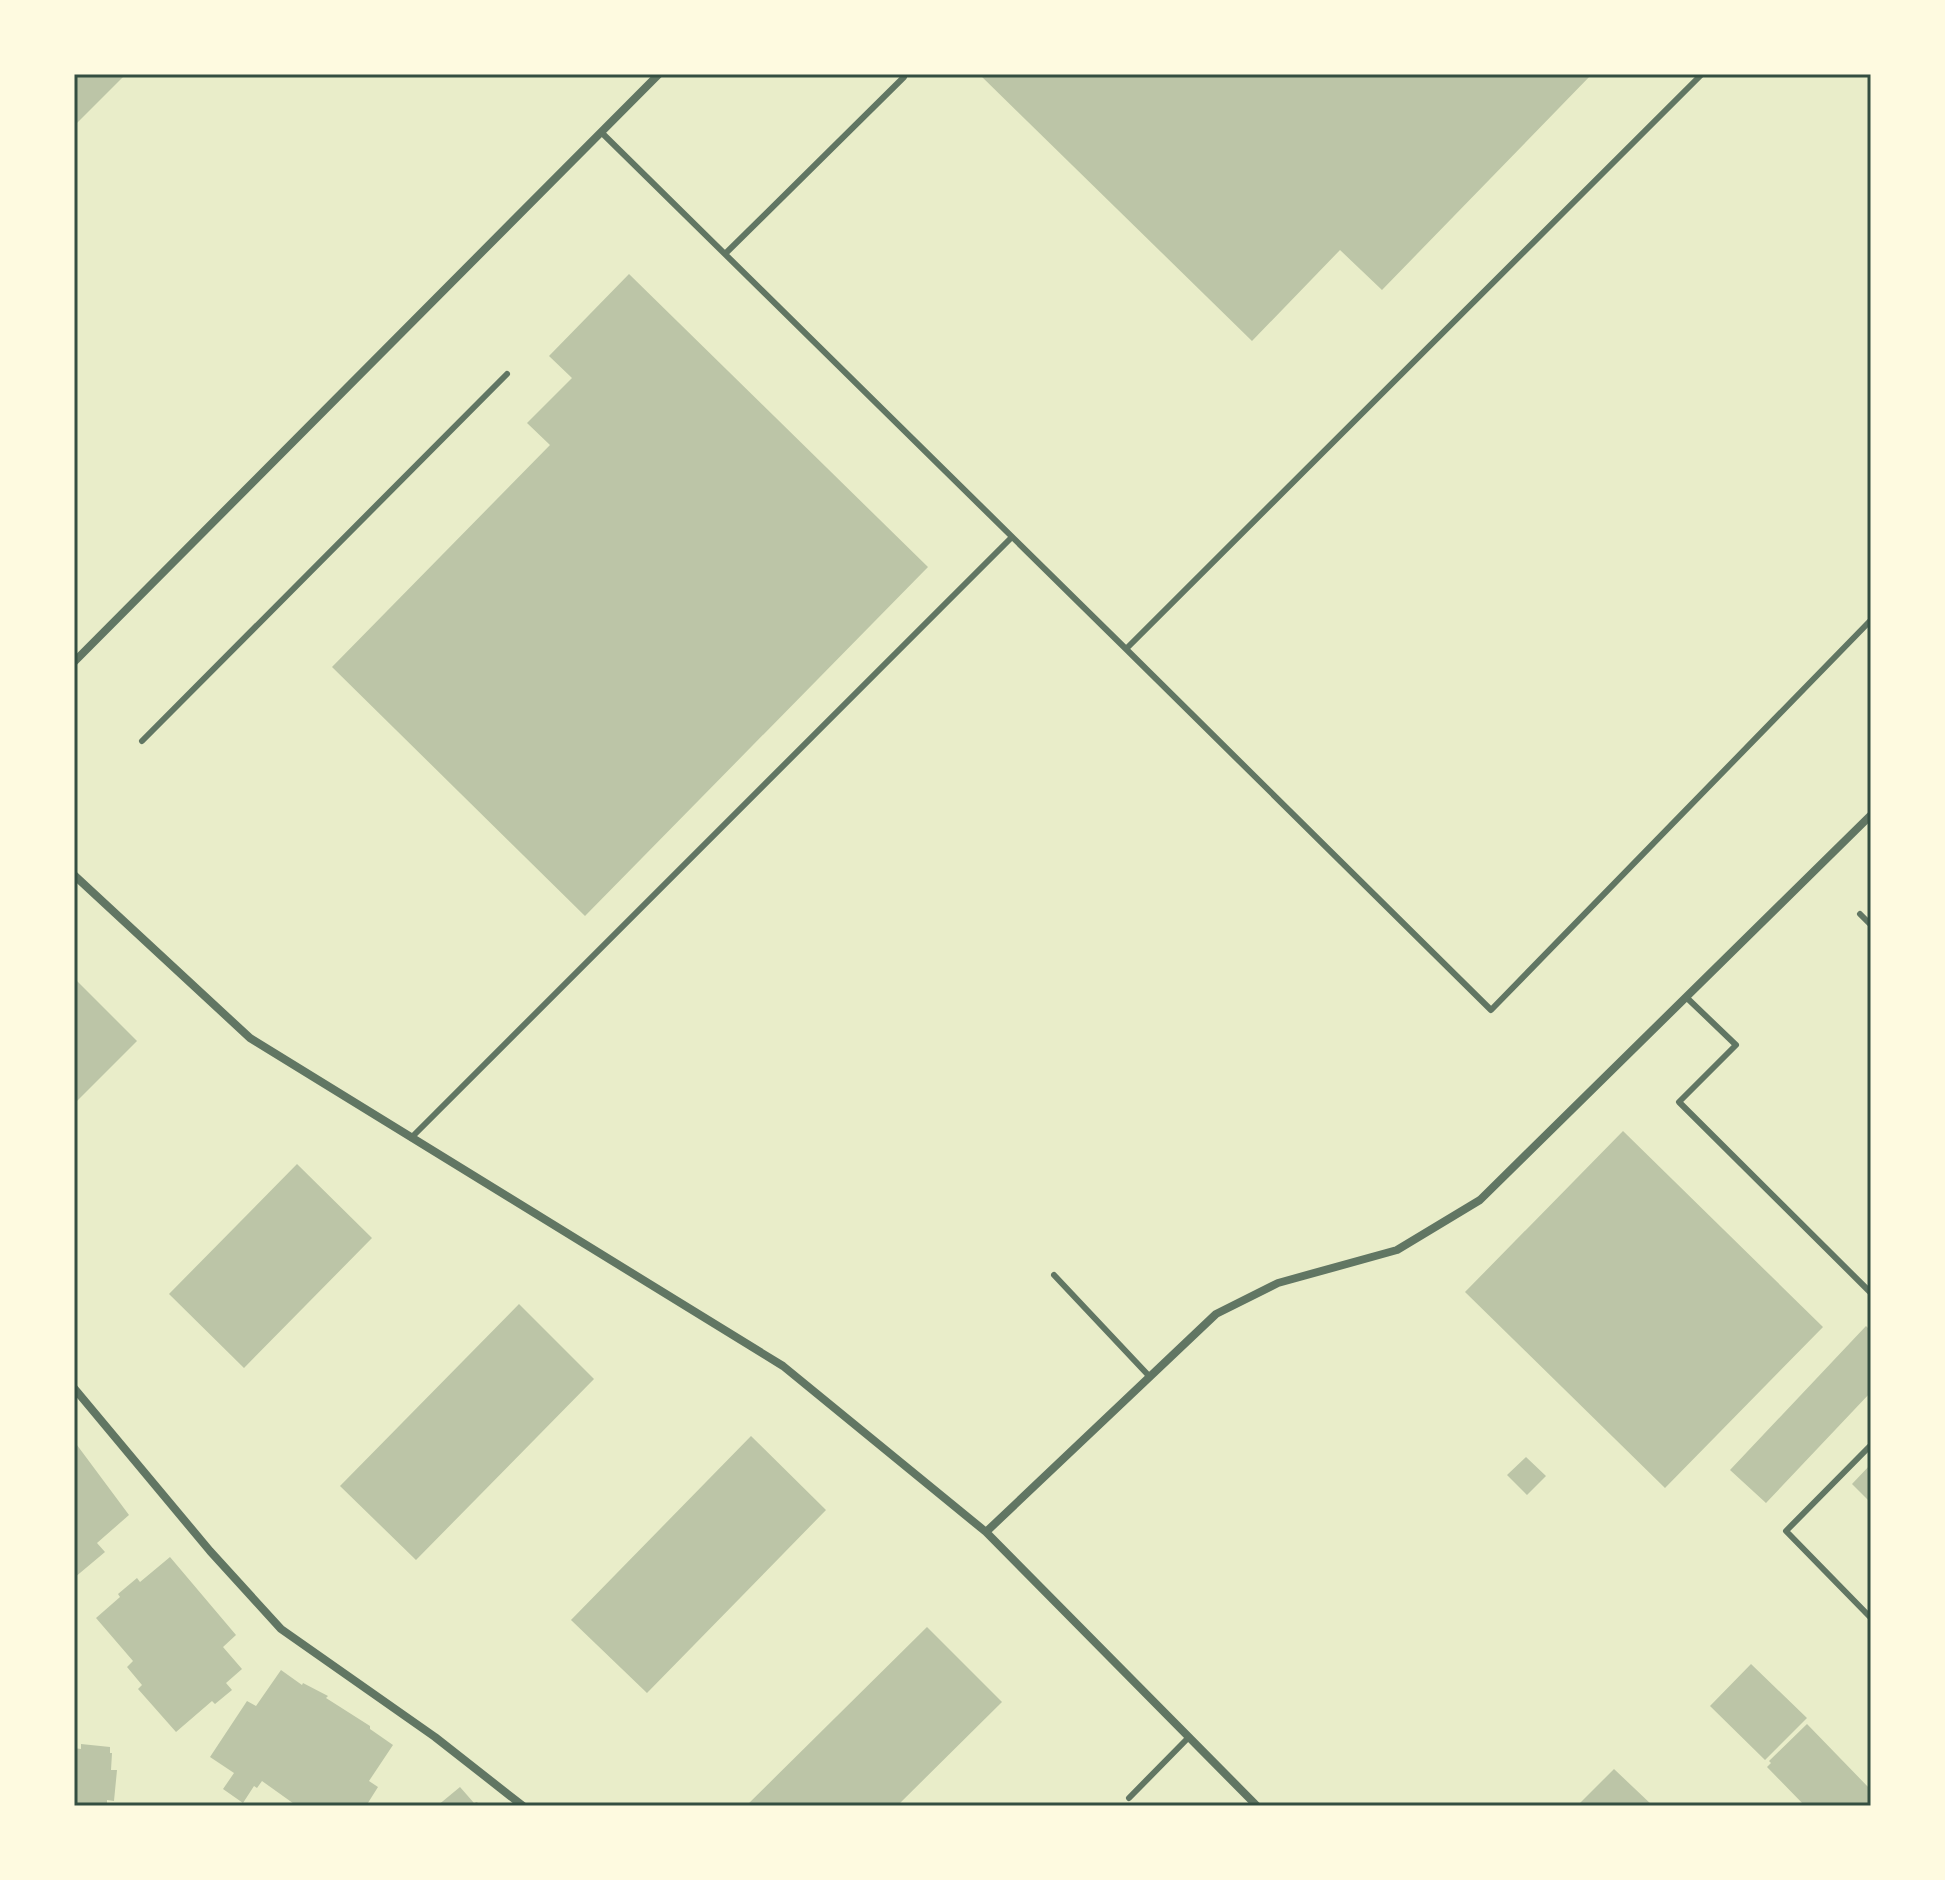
<svg xmlns="http://www.w3.org/2000/svg" width="1945" height="1880" font-family="'Source Sans 3',sans-serif">
<style>
.building{fill:#bcc5a7}
.lines{fill:none;stroke-linecap:round;stroke-linejoin:round}
.service{stroke:#617663;stroke-width:6}
.minor{stroke:#617663;stroke-width:8}
.neatline{fill:none;stroke:#344e41;stroke-width:3}
</style>
<rect width="100%" height="100%" fill="#e9edc9"/>
<path class="building" d="M74,74H126L74,126Z
M979,74H1592L1382,290L1340,250L1252,341Z
M629,274L928,567L585,916L332,667L550,445L527,423L572,378L549,356Z
M74,978L137,1041L74,1104Z
M1623,1131L1823,1327L1665,1488L1465,1292Z
M297,1164L372,1238L244,1368L169,1294Z
M519,1304L594,1379L416,1560L340,1486Z
M1866,1326L1871,1331V1392L1766,1503L1730,1470Z
M751,1436L826,1510L647,1693L571,1620Z
M74,1441L129,1515L97,1543L105,1552L74,1578Z
M1526,1457L1546,1476L1527,1495L1507,1475Z
M1871,1464V1503L1852,1484Z
M170,1557L236,1635L223,1647L242,1669L226,1683L232,1690L215,1704L212,1701L176,1732L138,1689L142,1685L127,1667L133,1661L96,1618L120,1597L118,1594L137,1578L140,1582Z
M927,1627L1002,1702L897,1806H746Z
M1751,1664L1807,1718L1765,1760L1710,1706Z
M281,1670L302,1685L303,1683L328,1696L326,1698L370,1726V1729L393,1745L369,1781L378,1787L366,1806H297L262,1781L257,1788L254,1786L243,1803L223,1789L234,1773L210,1757L247,1701L256,1706Z
M1807,1724L1871,1790V1806H1805L1767,1767L1771,1763L1769,1761Z
M81,1744L110,1747V1753H112L111,1770H117L114,1801L107,1800V1806H74V1748L81,1749Z
M1614,1769L1653,1806H1577Z
M460,1787L474,1803L477,1802L480,1806H437Z"/>
<g class="lines">
<path class="service" d="M601,132L1126,649L1702,74
M725,254L904,77
M1126,649L1491,1010L1871,620
M142,741L507,374
M1860,914L1871,925
M1686,997L1736,1045L1679,1102L1871,1293
M411,1138L1012,537
M1054,1275L1150,1377
M1871,1445L1786,1531L1871,1618
M1129,1798L1189,1737"/>
<path class="minor" d="M74,662L659,74
M74,875L250,1038L783,1366L986,1532L1257,1806
M74,1388L210,1551L281,1629L435,1737L523,1806
M986,1532L1216,1314L1278,1283L1397,1250L1480,1200L1871,815"/>
</g>
<rect width="1945" height="1880" fill="none" stroke="#fefae0" stroke-width="152"/>
<rect x="76" y="76" width="1793" height="1728" class="neatline"/>
</svg>
